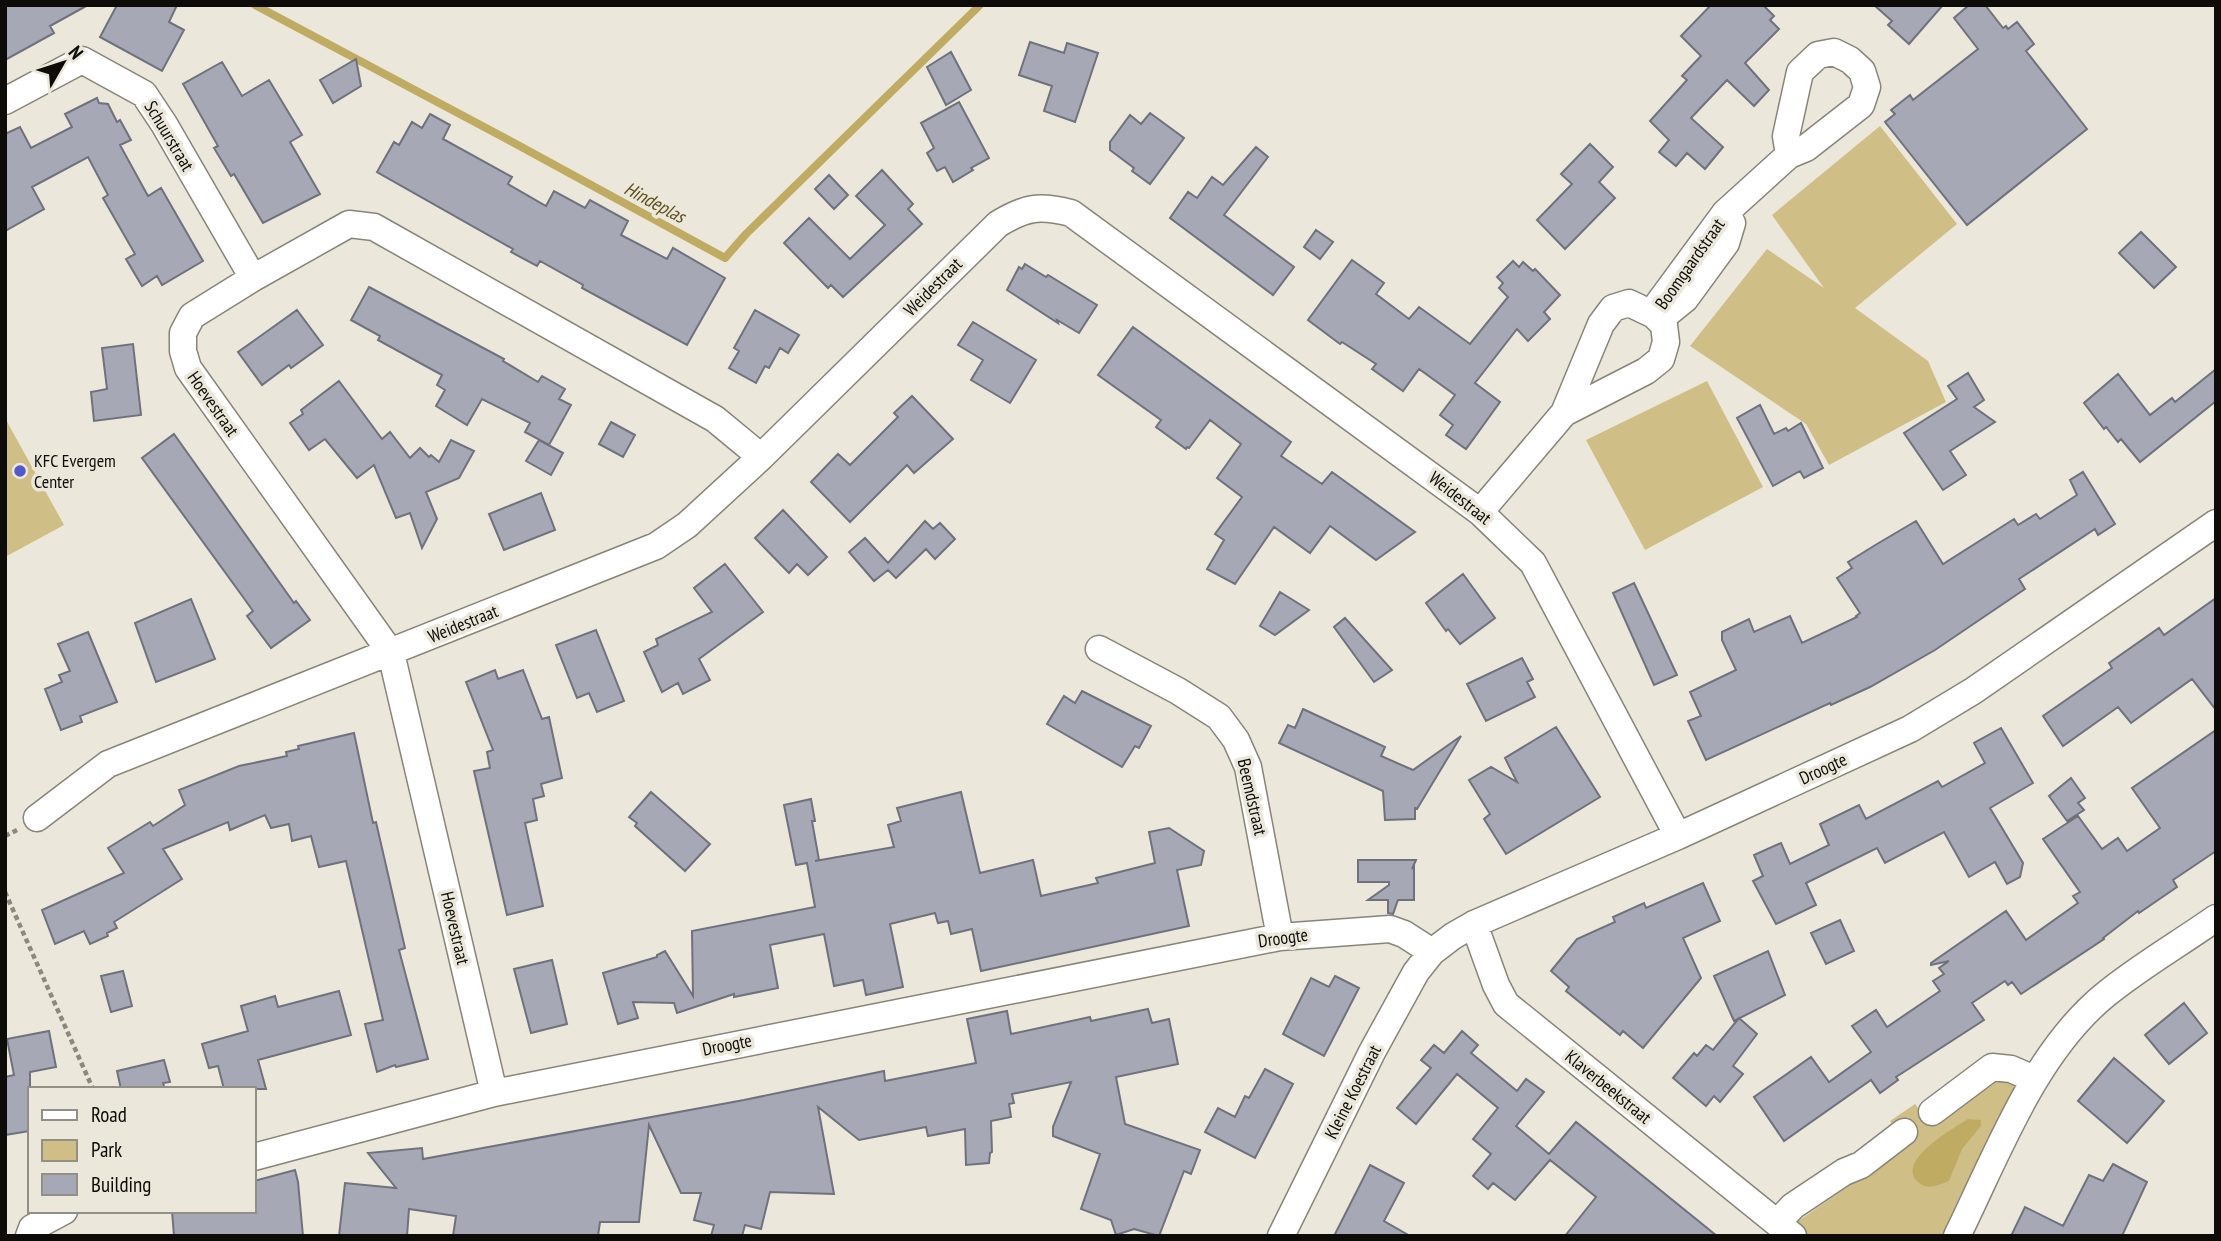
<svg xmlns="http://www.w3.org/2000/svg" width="2221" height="1241" font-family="'PT Sans Narrow',sans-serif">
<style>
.green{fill:#cfbf86}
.water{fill:#bfab61}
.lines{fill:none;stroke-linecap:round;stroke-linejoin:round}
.stream{stroke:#bfab61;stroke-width:8}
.building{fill:#a6a9b5;stroke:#6f717d;stroke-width:2}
.minor-casing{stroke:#888478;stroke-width:29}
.path{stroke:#8b897f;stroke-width:4.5;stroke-dasharray:5 3.5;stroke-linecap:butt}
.minor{stroke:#fff;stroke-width:26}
.poi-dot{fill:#5358cf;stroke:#ebe7da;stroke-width:2.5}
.labels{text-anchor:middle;stroke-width:7;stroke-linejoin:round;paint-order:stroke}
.street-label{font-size:18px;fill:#0d0c08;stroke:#ebe7da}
.poi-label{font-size:18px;fill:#0d0c08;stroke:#ebe7da;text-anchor:start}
.water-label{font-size:19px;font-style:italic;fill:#5e5018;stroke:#ebe7da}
</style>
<rect width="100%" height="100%" fill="#ebe7da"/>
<path class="green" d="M1880,126L1957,224L1855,308L1928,361L1946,402L1829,465L1806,424L1690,346L1767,249L1824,288L1772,215Z
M1707,381L1763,487L1645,550L1586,440Z
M5,418L64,525L5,557Z
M1990,1078L2021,1084L1946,1236H1809L1794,1224L1917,1138L1906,1121L1895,1128L1890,1121L1915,1104L1929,1122Z"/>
<path class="water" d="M1968,1119L1981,1120V1126L1962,1149L1949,1181C1938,1185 1928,1191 1918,1182C1895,1161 1954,1128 1968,1119Z"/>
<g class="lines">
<path class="stream" d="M255,5L516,144L725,258L746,234L980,5"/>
</g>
<path class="building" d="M5,5H88L50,26L54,33L5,60Z
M117,5H177L169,22L184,30L162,71L100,37Z
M1711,5H1763L1774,16L1770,20L1779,29L1745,63L1769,90L1754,106L1727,80L1691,118L1723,147L1705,169L1687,153L1676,166L1659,152L1669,140L1650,121L1687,80L1682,76L1701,56L1681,36Z
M1874,5H1943L1909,44L1888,25L1892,21Z
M1969,5H1985L2003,28L2006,26L2008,29L2017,22L2034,44L2026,51L2087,129L1967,225L1885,122L1895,114L1891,110L1910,95L1913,100L1978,49L1954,18Z
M1030,42L1064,53L1067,43L1098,53L1075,122L1044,111L1052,86L1019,75Z
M951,52L971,90L946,105L927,67Z
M356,59L361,86L333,103L320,80Z
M222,62L242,96L269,80L302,135L290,142L320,194L263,223L234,174L231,176L214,148L218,146L183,84Z
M97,98L99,103L108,104L117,122L120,120L131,140L120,145L148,196L161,188L203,261L162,285L157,276L142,286L126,259L135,254L103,198L108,195L88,157L32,187L44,209L5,231V134L20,127L31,148L72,127L65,114Z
M959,102L989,158L971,168L973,170L953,182L945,167L937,171L927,153L934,148L921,123Z
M1150,113L1184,138L1150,184L1132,171L1134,168L1110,150V142L1130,115L1141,124Z
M430,114L450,125L443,139L512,177L508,184L546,206L554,191L585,208L590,200L628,221L621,235L667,259L673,248L725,278L687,345L582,288L583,285L540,261L537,266L511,252L513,249L377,172L394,142L399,145L412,122L422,128Z
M1590,144L1613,167L1599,182L1615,198L1565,249L1537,220L1572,184L1561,174Z
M1256,147L1268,157L1224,215L1294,267L1273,295L1170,218L1188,192L1197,198L1212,177L1223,185Z
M882,170L913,204L908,209L922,224L843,297L831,285L828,288L784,243L809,218L850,259L885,225L856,196Z
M829,175L848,195L834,209L815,189Z
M1316,230L1333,242L1320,259L1304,247Z
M2141,232L2176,267L2154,288L2119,253Z
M1352,260L1384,283L1376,294L1409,319L1419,307L1470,344L1508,297L1499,288L1503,283L1497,277L1513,261L1519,267L1523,262L1533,271L1535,269L1560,295L1544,312L1550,319L1528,341L1517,329L1475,383L1500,402L1466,449L1446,435L1453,425L1440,415L1455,395L1419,369L1403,391L1372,369L1376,364L1342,342L1340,344L1308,320Z
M1025,264L1046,277L1048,275L1097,305L1079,333L1057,320L1058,323L1007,290L1019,267L1022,269Z
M369,287L504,359L503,361L538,382L542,376L565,389L559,399L571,405L549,445L525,432L530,423L482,399L467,425L436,406L445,390L437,385L442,375L378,340L380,336L351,320Z
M297,310L323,345L291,368L289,365L262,385L238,352Z
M755,310L799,335L788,353L780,348L769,368L765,366L756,383L729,368L739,351L734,348Z
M973,322L1036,360L1010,403L971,380L983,360L958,345Z
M1133,327L1291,442L1281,456L1322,484L1332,472L1415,532L1376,560L1330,526L1310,553L1274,527L1235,584L1207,569L1224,540L1215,534L1242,497L1217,478L1241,444L1210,420L1189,448L1187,447L1186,449L1156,427L1161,420L1098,375Z
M133,344L141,415L94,421L91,392L107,389L102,348Z
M2216,369V401L2140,462L2121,439L2118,442L2106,427L2104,429L2084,403L2118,374L2150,415L2172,398L2175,402Z
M1968,373L1984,400L1974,407L1995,422L1950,451L1966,475L1943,490L1904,433L1957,399L1948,386Z
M339,381L382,439L390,432L410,458L420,448L429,457L431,455L439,462L451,440L474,451L459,478L426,492L437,519L422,548L410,513L396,518L374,465L357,478L325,439L309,450L290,423L303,414L301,410Z
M912,396L953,439L914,473L907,465L850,522L811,482L838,454L850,465L898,417L894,413Z
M1760,405L1774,434L1786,428L1788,431L1801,423L1823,468L1804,478L1800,471L1773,486L1737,418Z
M611,422L635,435L623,457L599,444Z
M174,434L294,603L296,601L310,620L271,648L247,616L253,611L243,597L142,458Z
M539,440L563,453L551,475L526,461Z
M2083,472L2115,524L2098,535L2095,529L2019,579L2025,589L1935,650L1870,687L1831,705L1830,703L1706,760L1688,721L1701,716L1690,692L1736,670L1722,640V632L1749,619L1754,632L1790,616L1802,643L1857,617L1856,616L1860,613L1837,578L1852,568L1848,562L1877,544L1916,521L1943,564L2014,519L2018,525L2036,514L2040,519L2077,495L2070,480Z
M541,493L555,530L504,550L489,514Z
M783,510L827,557L808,575L797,564L789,573L755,538Z
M925,521L933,529L940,523L955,539L935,559L926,549L896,578L888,570L874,581L849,552L865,538L888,563Z
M725,564L763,612L699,659L710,680L683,694L678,683L662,692L644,652L658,645L656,639L712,612L694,588Z
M1463,574L1495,618L1460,644L1448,629L1446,631L1426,603Z
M1634,583L1677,675L1654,685L1613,593Z
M1280,592L1309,610L1275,635L1260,626Z
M2216,598V710L2192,679L2131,723L2118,707L2063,746L2043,716L2112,668L2109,663L2159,628L2164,635Z
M191,599L215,659L156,682L135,623Z
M1345,618L1392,670L1374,682L1334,627Z
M596,630L624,701L597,712L589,693L577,698L556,645Z
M88,632L117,702L80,716L82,722L61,730L45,689L62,682L59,675L70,671L58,644Z
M1522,658L1533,679L1527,682L1535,697L1486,721L1467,684Z
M495,670L498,679L523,670L542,719L549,717L562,778L541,784L544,796L533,799L537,820L525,823L543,906L507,915L474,771L490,768L487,752L493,750L466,682Z
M1082,691L1151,726L1139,748L1135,746L1122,767L1047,724L1064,696L1075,703Z
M1303,709L1385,747L1381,756L1413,770L1461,736L1417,809L1415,808V819L1385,820L1383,791L1279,743L1288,725L1295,728Z
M1556,727L1600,797L1506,854L1484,819L1490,814L1469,780L1491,767L1517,782L1505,758Z
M2001,728L2033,783L1990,808L2023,863L2020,877L2007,884L1995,862L1969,877L1944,832L1885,863L1877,848L1806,883L1816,905L1776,924L1753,881L1763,876L1754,855L1781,843L1790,864L1829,845L1820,824L1859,805L1866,819L1938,781L1942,787L1985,763L1974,743Z
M2216,730V851L2173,880L2177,887L2139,913L2138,911L2103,938L2104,939L2021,994L2012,982L2008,985L2005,981L1972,1003L1984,1020L1896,1077L1898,1080L1880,1093L1871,1080L1784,1141L1754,1097L1811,1057L1829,1082L1871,1052L1852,1026L1876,1010L1887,1027L1940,991L1933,981L1944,974L1939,968L1949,961L1931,965V963L2006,911L2026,940L2078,903L2073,896L2080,892L2043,839L2078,816L2102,849L2118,838L2127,851L2160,828L2132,788Z
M354,733L373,823L376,822L405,948L399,950L428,1059L396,1067L395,1065L377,1072L365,1024L383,1020L346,861L319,867L311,836L292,841L289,824L271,828L265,815L230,830L228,822L163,849L182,879L114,922L117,928L107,933L108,936L90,944L84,931L55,944L42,910L124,873L108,848L150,822L153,826L185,805L179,790L239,766L287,756L286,752L299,749L298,746Z
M2071,778L2085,798L2078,803L2084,810L2067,821L2049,796Z
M651,792L710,844L685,871L635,826L637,823L629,817Z
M961,792L980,873L1033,860L1041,896L1098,883L1096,878L1155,863L1149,832L1169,828L1204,851L1201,865L1177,870L1189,926L981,971L972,929L951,934L948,921L938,923L935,913L890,924L903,987L866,995L863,980L834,986L824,934L770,945L778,988L734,997V994L677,1013L674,1003L633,1002L638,1018L618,1024L603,973L657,957V955L665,951L693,996L692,931L815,907L807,863L796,865L784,805L811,799L815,821H812L819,860L815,861L894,847L888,825L901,821L897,808Z
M1358,860H1416L1412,869L1414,867V900H1398L1393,914L1388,913V900H1368L1389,885V882H1358Z
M1703,883L1720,921L1683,938L1701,978L1643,1048L1623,1031L1620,1035L1566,991L1569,987L1551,971L1577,939L1615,922L1613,917L1644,903L1646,908Z
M1840,920L1854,951L1826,964L1811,933Z
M1768,951L1785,995L1734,1021L1714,976Z
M552,960L567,1024L531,1033L514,969Z
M123,971L132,1006L111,1012L101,976Z
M1335,976L1359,988L1324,1056L1283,1034L1311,978L1329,987Z
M339,991L351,1035L258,1060L266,1089H224L218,1066L209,1068L202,1044L248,1031L241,1006L275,996L278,1007Z
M2184,1003L2207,1033L2169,1064L2145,1035Z
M1148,1009L1152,1023L1169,1019L1178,1064L1116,1077L1125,1124L1200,1150L1191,1174L1184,1171L1159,1236L1134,1229L1116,1235L1111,1220L1081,1209L1100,1154L1053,1136V1127L1071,1082L1012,1094L1014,1103L1009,1104L1011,1117L991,1121L992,1152L990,1153L989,1163L966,1165L965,1129L928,1136L926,1127L859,1140L818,1107L834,1194L770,1192L761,1229L745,1225L742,1236H711L714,1225L694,1220L701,1193H681L649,1125L639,1222H600L598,1236H453L456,1216L409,1209L407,1236H339L345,1183L396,1188L368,1153L422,1148L423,1159L744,1100L884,1071L885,1081L976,1063L967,1019L1007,1011L1011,1034L1090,1017L1091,1021Z
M1739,1018L1757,1034L1733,1066L1743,1074L1720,1102L1714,1096L1706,1106L1673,1078L1694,1053L1697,1056L1706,1045L1713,1050Z
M49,1031L56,1067L30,1072V1131L5,1135V1077L14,1075L7,1039Z
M1462,1031L1478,1045L1471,1053L1517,1091L1526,1079L1544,1092L1516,1126L1549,1154L1576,1122L1717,1236H1565L1596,1197L1550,1160L1515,1200L1493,1183L1488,1189L1473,1176L1491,1154L1473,1139L1498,1108L1457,1074L1416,1124L1397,1108L1431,1068L1421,1060L1434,1045L1444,1053Z
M2114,1058L2164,1101L2127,1143L2078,1101Z
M164,1060L170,1082L163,1083L165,1089H121L117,1071Z
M1265,1069L1293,1084L1255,1158L1205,1132L1218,1108L1235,1117L1245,1096L1249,1098Z
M2113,1164L2147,1182L2122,1236H2011L2025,1207L2063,1226L2089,1175L2103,1181Z
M1370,1165L1404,1183L1384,1221L1410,1236H1334Z
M295,1170L298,1182L303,1236H174L172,1211H254V1181Z"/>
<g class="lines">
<defs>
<path id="minor" d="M5,101L82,60L144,94L164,124L253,278
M1654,315L1658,304L1725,213L1789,155L1806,148L1861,105L1867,87L1862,71L1850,60L1834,52L1818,55L1800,72L1786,136L1789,155
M1654,315L1669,312L1685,299L1726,243L1732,223L1725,213
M1480,512L1564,413L1646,371L1661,359L1666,342L1664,325L1654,315L1629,303L1613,308L1601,324L1564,413
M1099,649L1178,691L1219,717L1236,740L1248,767L1280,937
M37,818L108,764L656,546L687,525L761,457L998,224C1026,207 1039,205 1071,213L1480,512L1533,563L1678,836
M1474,924L1496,985L1506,1004L1793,1236
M494,1093L391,653L188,368L183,351V333L192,316L253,278L349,224L374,227L715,419L761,457
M1932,1112L1992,1067L2011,1069L2034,1079
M254,1157L494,1093L1280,937L1390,929L1404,934L1432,952L1453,936L1474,924L1678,836L1910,729L1973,691L2216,523
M1777,1223L1793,1206L1844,1172L1861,1165L1904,1132
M29,1236L32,1228L64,1211
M1281,1236L1372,1052L1416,972L1432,952
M1957,1236C1997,1155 2034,1053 2105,995C2139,967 2179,944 2216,918"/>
</defs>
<use href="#minor" class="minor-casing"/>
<path class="path" d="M5,836L17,830
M5,892L93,1089"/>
<use href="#minor" class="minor"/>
</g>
<circle class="poi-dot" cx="20" cy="471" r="7"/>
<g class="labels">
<g class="street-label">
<text transform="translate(169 136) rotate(59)" y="6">Schuurstraat</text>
<text transform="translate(1690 264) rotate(-55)" y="6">Boomgaardstraat</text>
<text transform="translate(933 287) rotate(-45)" y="6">Weidestraat</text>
<text transform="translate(213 404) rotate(55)" y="6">Hoevestraat</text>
<text transform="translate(1460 498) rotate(38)" y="6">Weidestraat</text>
<text transform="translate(463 624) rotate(-22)" y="6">Weidestraat</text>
<text transform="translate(1823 769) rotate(-25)" y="6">Droogte</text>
<text transform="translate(1252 797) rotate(77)" y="6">Beemdstraat</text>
<text transform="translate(455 928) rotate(77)" y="6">Hoevestraat</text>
<text transform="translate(1283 938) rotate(-8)" y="6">Droogte</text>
<text transform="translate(727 1045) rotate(-11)" y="6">Droogte</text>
<text transform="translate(1608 1087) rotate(39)" y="6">Klaverbeekstraat</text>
<text transform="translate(1353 1092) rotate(-63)" y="6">Kleine Koestraat</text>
</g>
<g class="poi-label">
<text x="34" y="467">KFC Evergem<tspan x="34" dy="21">Center</tspan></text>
</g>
<g class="water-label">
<text transform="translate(655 202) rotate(28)" y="7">Hindeplas</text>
</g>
</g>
<rect width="2221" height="1241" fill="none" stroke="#0d0c08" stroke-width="14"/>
<rect x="28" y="1087" width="228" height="126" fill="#ebe7da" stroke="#928f86" stroke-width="2"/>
<rect x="42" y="1110" width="35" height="10" fill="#ffffff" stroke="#928f86" stroke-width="2"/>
<text x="91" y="1122" font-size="21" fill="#0d0c08">Road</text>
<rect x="42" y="1140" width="35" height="21" fill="#cfbf86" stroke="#928f86" stroke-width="2"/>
<text x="91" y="1157" font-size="21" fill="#0d0c08">Park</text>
<rect x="42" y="1174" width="35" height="21" fill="#a6a9b5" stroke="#928f86" stroke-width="2"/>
<text x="91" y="1192" font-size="21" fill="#0d0c08">Building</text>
<g transform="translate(63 63) rotate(51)" stroke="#ebe7da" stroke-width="5" paint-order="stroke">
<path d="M0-5L12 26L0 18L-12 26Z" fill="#0d0c08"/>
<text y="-10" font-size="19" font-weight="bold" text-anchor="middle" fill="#0d0c08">N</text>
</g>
</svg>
